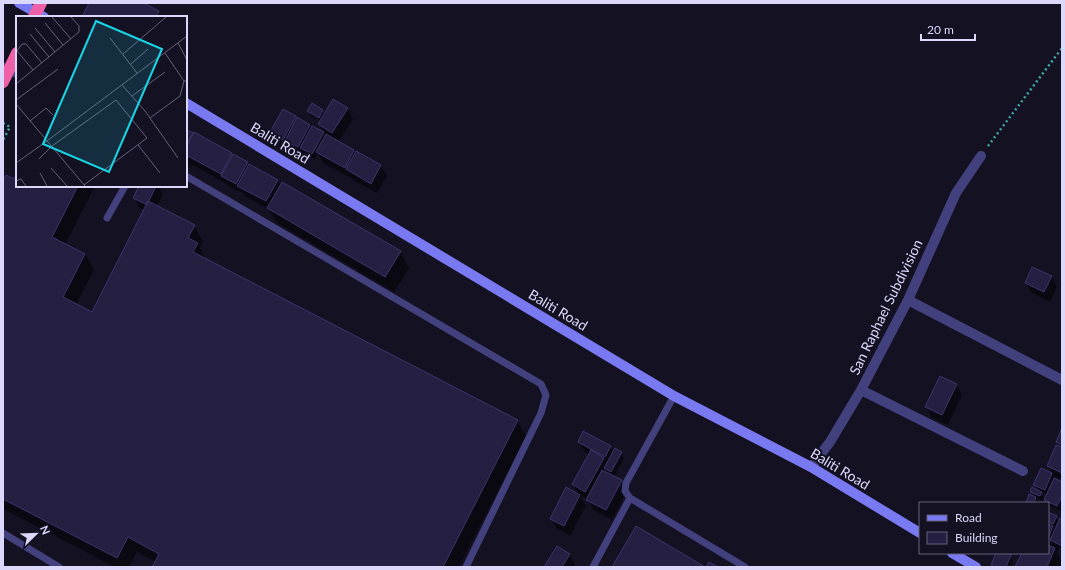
<svg xmlns="http://www.w3.org/2000/svg" width="1065" height="570" font-family="Lato,sans-serif">
<style>
.shadow{fill:#0007}
.building{fill:#251f42;stroke:#3d346c}
.lines{fill:none;stroke-linecap:round;stroke-linejoin:round}
.path{stroke:#3caaa1;stroke-width:2.5;stroke-dasharray:2 3;stroke-linecap:butt}
.lane{stroke:#42417d;stroke-width:7}
.street{stroke:#42417d;stroke-width:10}
.secondary{stroke:#7979f1;stroke-width:10}
.highway{stroke:#ee60a7;stroke-width:12}
.labels{text-anchor:middle;stroke-width:4;stroke-linejoin:round;paint-order:stroke}
.street-label{font-size:14px;fill:#dbd8fb;stroke:#141123}
.inset-road{fill:none;stroke:#646179;stroke-width:1}
.view{fill:#18d6e6;fill-opacity:0.15;stroke:#18d6e6;stroke-width:2}
.inset-edge{fill:none;stroke:#dbd8fb;stroke-width:2}
</style>
<rect width="100%" height="100%" fill="#141123"/>
<path class="shadow" d="M90,3H141L158,12L161,17H83Z
M347,108L353,119L338,142L354,151L355,154L356,152L381,166L387,176L377,193L353,180L351,177V178L323,163L318,153L315,159L306,154L304,157L292,151L290,148L289,150L277,143L271,132L295,117L297,120L309,125L311,129L312,127L325,134L319,124L321,121L311,116L308,111H322L325,115Z
M186,130L193,135L194,133L232,154V155L247,163L249,166L277,180L281,186L400,252L409,268L394,292L277,223L270,210L244,196L243,193L228,186L227,184L193,165L191,168L186,165Z
M17,175V186H95L65,245L85,254L94,270L76,305L92,313L145,210L140,208L134,198L140,186H158L163,194L157,206L194,226L203,241L200,248L206,260L517,421L526,436L459,567H153L156,562L137,552L129,567H115L3,509V184L14,180Z
M1051,276L1057,287L1050,302L1032,293L1026,283Z
M956,384L962,395L948,425L932,418L926,407Z
M1062,429V480L1053,476L1055,479L1062,483V507L1060,511L1048,505L1046,500L1048,495L1041,492L1044,497L1043,501L1036,498L1038,503H1027L1034,497L1031,492L1038,490L1035,485L1042,469L1053,474L1048,466L1060,447L1057,442Z
M579,442L610,446L613,452L621,453L624,458L614,477L621,481L627,491L612,520L594,510L587,499L579,495L573,484L590,455L585,452Z
M567,489L580,496L586,506L570,536L557,529L551,519Z
M1048,513L1056,517L1059,522L1062,520V549L1059,548L1057,553L1062,562V567H1016L1023,553H1048Z
M997,553H1004L1010,556L1013,561L1010,567L995,566L993,567L992,565Z
M569,554L575,565L574,567H545Z"/>
<path class="building" d="M89,3H143L159,11L156,17H82Z
M333,99L348,108L332,133L318,124Z
M312,103L323,110L319,118L307,111Z
M283,109L296,116L283,140L270,132Z
M297,117L310,125L298,147L285,141Z
M312,126L324,132L312,154L300,148Z
M186,129L193,133L186,146Z
M194,132L232,153L221,174L186,155V147Z
M326,134L354,150L345,168L316,152Z
M356,151L381,165L371,184L346,169Z
M233,154L248,162L236,184L221,176Z
M249,164L278,180L266,201L237,186Z
M17,173V186H78L52,237L85,254L63,297L92,312L148,201L195,225L188,238L198,243L193,252L518,420L443,567H152L159,554L128,537L117,558L3,499V182L6,175L14,179Z
M282,182L401,251L385,277L267,208Z
M139,186H156L147,205L133,198Z
M1032,267L1052,276L1044,292L1025,283Z
M940,376L957,384L942,415L925,407Z
M1062,428V445L1056,442Z
M583,431L611,446L605,457L578,442Z
M1056,445L1062,447V473L1047,466Z
M615,448L622,452L611,472L604,468Z
M591,450L604,458L585,492L572,484Z
M1041,468L1052,473L1045,490L1033,485Z
M602,470L622,480L606,510L586,500Z
M1054,478L1062,482V496L1057,506L1044,500Z
M566,487L580,495L564,526L550,519Z
M1032,487L1042,492L1040,496L1030,492Z
M1029,494L1036,497L1034,503H1026Z
M1048,512L1057,516L1053,524L1048,522Z
M1060,518L1062,519V546L1050,540Z
M1048,524L1053,526L1048,539Z
M636,526L705,567H612Z
M1048,545L1055,548L1047,567H1015L1022,553H1048Z
M557,546L570,554L562,567H544Z
M996,553H1006L1011,555L1006,567H995L991,565Z
M709,562L718,567H706Z"/>
<g class="lines">
<path class="path" d="M3,123L10,127L3,140
M988,146L1062,48"/>
<path class="lane" d="M3,66L17,75
M186,176L541,384L546,395L541,413L466,567
M107,218L125,186
M674,396L626,483L625,491L630,498L745,567
M3,533L59,567
M593,567L630,498"/>
<path class="street" d="M908,300L1062,380
M861,390L1023,471
M811,467L830,442L861,390L908,300L956,193L981,156"/>
<path class="secondary" d="M19,3L44,17
M186,103L674,396L811,467L920,533
M952,553L976,567"/>
<path class="highway" d="M34,17L41,3
M3,82L17,53"/>
</g>
<g class="labels">
<g class="street-label">
<text transform="translate(280 143) rotate(31)" y="5">Baliti Road</text>
<text transform="translate(886 307) rotate(-64)" y="5">San Raphael Subdivision</text>
<text transform="translate(558 310) rotate(31)" y="5">Baliti Road</text>
<text transform="translate(840 469) rotate(31)" y="5">Baliti Road</text>
</g>
</g>
<g transform="translate(16 16)">
<rect width="171" height="171" fill="#141123"/>
<path class="inset-road" d="M36,1L55,23M29,7L47,29M19,12L39,36M14,18L33,41M94,22L121,57M162,27L171,44M149,37L168,65M107,38L150,1M115,48L132,33M17,54L1,35L6,28H10L26,47M0,68L63,16V10L55,1M106,69L129,95L162,142M116,80L149,56M0,84L42,53M0,88L69,170M134,102L164,80L168,65H171M14,105L30,92L37,99M31,125L171,20M122,129L144,157M23,143L36,130L100,84L131,122L68,169M0,147L31,125M35,152L51,170M24,157L31,170M0,165L5,163L10,170"/>
<path class="view" d="M80,5L146,33L93,156L27,128Z"/>
<rect width="171" height="171" class="inset-edge"/>
</g>
<rect width="1065" height="570" fill="none" stroke="#dbd8fb" stroke-width="8"/>
<rect x="919" y="502" width="130" height="52" fill="#141123" stroke="#646179"/>
<rect x="927" y="515" width="20" height="6" fill="#7979f1" stroke="#646179"/>
<text x="955" y="522" font-size="12" fill="#dbd8fb">Road</text>
<rect x="927" y="532" width="20" height="12" fill="#251f42" stroke="#646179"/>
<text x="955" y="542" font-size="12" fill="#dbd8fb">Building</text>
<g transform="translate(36 534) rotate(67)" stroke="#141123" stroke-width="3" paint-order="stroke">
<path d="M0-3L7 15L0 10L-7 15Z" fill="#dbd8fb"/>
<text y="-6" font-size="11" font-weight="bold" text-anchor="middle" fill="#dbd8fb">N</text>
</g>
<path d="M921 34v6h54v-6" fill="none" stroke="#dbd8fb" stroke-width="2"/>
<text x="927" y="34" font-size="12" fill="#dbd8fb" stroke="#141123" stroke-width="3" paint-order="stroke">20 m</text>
</svg>
